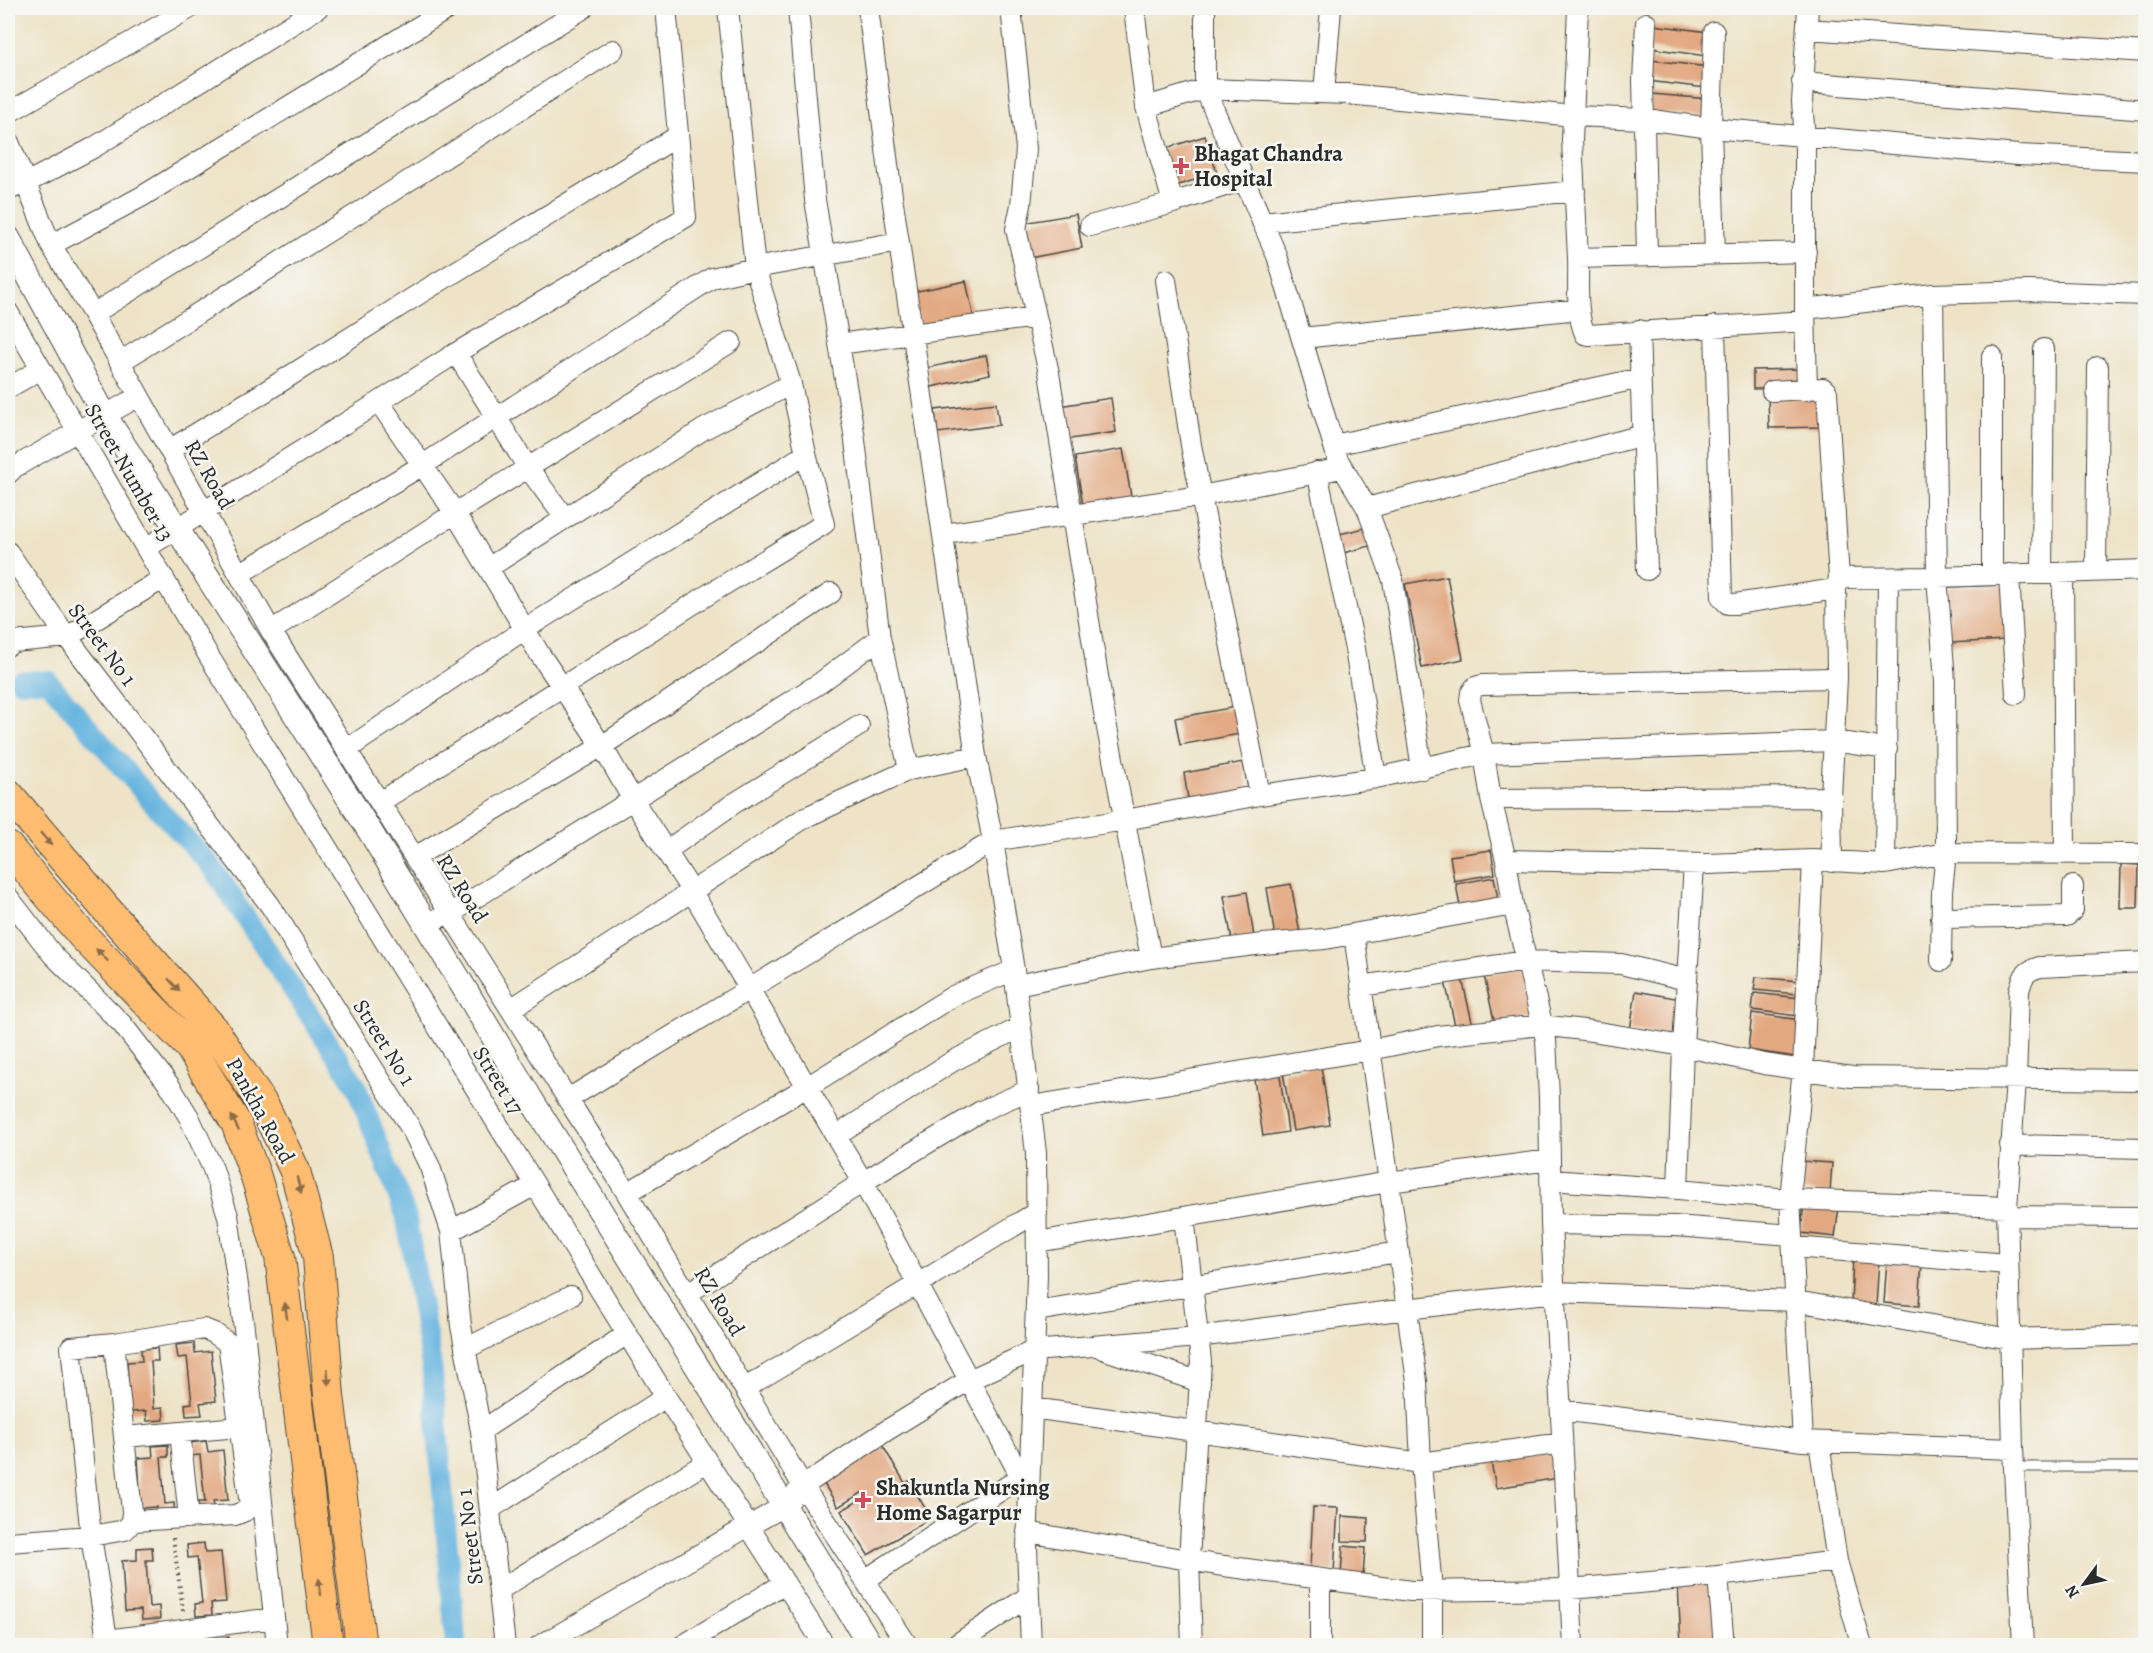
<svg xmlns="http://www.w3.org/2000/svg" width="2153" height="1653" font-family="Alegreya,serif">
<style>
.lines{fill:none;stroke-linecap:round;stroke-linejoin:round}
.canal{stroke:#64b3df;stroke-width:21}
.building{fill:#e2a881}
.service-casing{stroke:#484742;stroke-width:11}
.minor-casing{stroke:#484742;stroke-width:22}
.tertiary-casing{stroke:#484742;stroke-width:26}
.primary-casing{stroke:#484742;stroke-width:32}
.path{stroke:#484742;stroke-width:4;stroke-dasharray:1.5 4.5;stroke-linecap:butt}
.service{stroke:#fff;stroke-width:9}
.minor{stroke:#fff;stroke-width:20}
.tertiary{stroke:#fff;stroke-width:24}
.primary{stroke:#fdbc70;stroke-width:30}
.oneway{fill:#8a6c4a}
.poi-dot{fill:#d1495b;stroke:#f6f6f2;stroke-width:2}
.labels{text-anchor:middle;stroke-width:5;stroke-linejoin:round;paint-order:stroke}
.poi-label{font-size:22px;font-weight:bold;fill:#2b2b2b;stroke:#f6f6f2;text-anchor:start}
.street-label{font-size:22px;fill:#2b2b2b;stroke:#f6f6f2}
</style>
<rect width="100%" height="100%" fill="#f6f6f2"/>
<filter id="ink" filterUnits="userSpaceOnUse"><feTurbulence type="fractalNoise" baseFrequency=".0167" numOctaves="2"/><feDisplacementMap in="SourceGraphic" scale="12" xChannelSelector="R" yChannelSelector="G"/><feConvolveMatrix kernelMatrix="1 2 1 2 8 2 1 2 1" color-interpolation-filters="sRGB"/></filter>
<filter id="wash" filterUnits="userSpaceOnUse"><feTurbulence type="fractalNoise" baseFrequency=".008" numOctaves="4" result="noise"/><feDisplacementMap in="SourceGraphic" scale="24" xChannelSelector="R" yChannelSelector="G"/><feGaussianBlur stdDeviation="1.35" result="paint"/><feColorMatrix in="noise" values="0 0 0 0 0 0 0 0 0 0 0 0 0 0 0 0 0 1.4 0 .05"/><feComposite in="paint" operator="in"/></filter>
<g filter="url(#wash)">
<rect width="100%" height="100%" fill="#eee3c7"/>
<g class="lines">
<path class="canal" d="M20,681H48L152,802L212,867L355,1084L406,1216L432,1369L456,1646"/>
</g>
<g id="blocks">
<path class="building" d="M1653,25L1709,32L1706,56L1650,48Z
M1651,60L1708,67L1706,88L1648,81Z
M1652,94L1709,99L1707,118L1650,112Z
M1205,136L1217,173L1172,187L1160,150Z
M1076,214L1082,248L1029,258L1023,223Z
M966,281L974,319L921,330L913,292Z
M986,355L990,374L931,387L927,368Z
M1801,369V388L1753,389V370Z
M1825,394V427L1769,428L1768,395Z
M1111,398L1116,432L1064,440L1059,406Z
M996,403L999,425L938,433L935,410Z
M1123,449L1132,502L1084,511L1075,457Z
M1373,526L1377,544L1340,554L1335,535Z
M1447,576L1463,659L1422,668L1405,584Z
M2004,585L2006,640L1950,643L1948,587Z
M1235,707L1240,734L1180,745L1175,718Z
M1243,762L1249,793L1189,805L1184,773Z
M1491,850L1495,874L1454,881L1450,856Z
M2121,864L2139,865L2138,908H2120Z
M1494,877L1498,899L1460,907L1456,884Z
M1291,884L1300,933L1275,937L1267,888Z
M1247,892L1254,937L1232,941L1224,896Z
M1522,968L1533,1017L1495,1025L1484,975Z
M1461,974L1473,1026L1456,1030L1444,977Z
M1756,977L1799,981L1798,994L1754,990Z
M1636,991L1681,999L1675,1037L1630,1030Z
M1754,993L1800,998L1798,1016L1752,1010Z
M1752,1013L1800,1020L1796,1057L1748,1050Z
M1321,1066L1330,1125L1293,1131L1283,1072Z
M1279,1069L1288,1132L1263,1136L1253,1073Z
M1800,1161L1832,1163L1830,1193L1798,1191Z
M1804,1203L1839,1207L1835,1237L1801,1233Z
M1853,1256L1879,1258L1876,1307L1851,1305Z
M1887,1259L1922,1261L1919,1306L1884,1303Z
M194,1343L195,1353L211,1351L216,1401L200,1403L202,1415L186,1416L185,1404L192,1403L187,1357L178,1358L176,1345Z
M157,1348L158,1361H151L154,1408L163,1407L164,1420L147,1421L146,1411L130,1412L127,1362L142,1361L141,1349Z
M206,1441L208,1452L223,1450L228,1500L213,1501L215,1513L199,1515L198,1502H205L200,1455L190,1456L189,1443Z
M881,1443L905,1483L909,1481L931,1518L868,1555L841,1511L865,1497L863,1492L838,1507L821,1479Z
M168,1445V1457H161L165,1504L174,1503L175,1516L158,1518L157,1507L141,1508L138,1458L153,1457L152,1446Z
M1555,1452L1559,1478L1496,1488L1491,1462Z
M1313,1507L1338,1508L1334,1572L1310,1570Z
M1342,1516L1368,1518L1367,1542L1342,1541Z
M204,1543L205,1553L221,1552L226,1602L211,1603L212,1615L196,1616L195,1604L202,1603L197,1557L188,1558L187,1545Z
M1343,1546L1365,1548L1363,1577L1341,1575Z
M152,1547L153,1560H146L149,1607L159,1606L160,1619L142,1620L141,1610L125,1611L122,1561L137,1560V1548Z
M1713,1583L1716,1642L1681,1644L1678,1584Z
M229,1637L230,1646H212V1639Z"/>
</g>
</g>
<g filter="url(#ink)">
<use href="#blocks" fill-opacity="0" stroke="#484742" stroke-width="1.5"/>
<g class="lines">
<defs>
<path id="service" d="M2014,1467H2146"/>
<path id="minor" d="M666,8L686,217L456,353L379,402L455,513L539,653L602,746L633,800L691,890L863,1182L1029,1492
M798,8L815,200L854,433L880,638L909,770
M868,8L892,196L976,756L993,841L1014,970L1036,1153L1037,1276L1027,1548L1031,1646
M1011,8L1026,149L1021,205L1016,229L1049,373L1103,707L1151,958L1263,944L1325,939L1513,905
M1134,8L1146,107L1173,203
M1205,8V89L1277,256L1338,460L1367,508L1393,580L1422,769
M1578,8L1572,140L1578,258L1806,252
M1646,23L1643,81L1647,256
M1807,29L2146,52
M1802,82L2146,110
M1324,93L1331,8
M1146,107L1205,89L1347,94L1574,116L1644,119L1711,128L1714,32
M8,113L190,8
M8,140L51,245L93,314L271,631L617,1177L803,1486L908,1646
M8,190L26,183L93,148L318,8
M1262,222L1575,191
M1090,226L1173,203L1243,180
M51,245L141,197L449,8
M1715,254L1711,128L2018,155L2146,161
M1578,258C1579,282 1575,311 1585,334L1589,335L1805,321
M1166,280L1191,445L1260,795
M1933,294L1937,577L1945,681L1946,853L2146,854
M1805,309V138L1802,102L1808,8
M8,312L210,658L666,1397L825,1646
M93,314L584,8
M1715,326L1722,598L1728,604H1735L1836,589
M1639,330L1647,570
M1302,338L1579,309
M839,344L1036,317
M456,353L528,468L565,518
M120,362L374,203L613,50
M8,388L41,369
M1807,390L1805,309L1933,294L2029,291L2146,295
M1772,391L1823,388L1827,392L1839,578
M1334,445L1641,378
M169,450L263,393L419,294L678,136
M1317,472L1355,649L1376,778
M8,474L15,467L139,396
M1367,508L1643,435
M944,534L1201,496L1342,468
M146,548L379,402
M8,552L67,637L270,905L412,1130L430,1167L451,1231L461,1326L481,1431L505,1646
M488,568L704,429L791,384
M2096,571L2098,367
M2063,572L2065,853
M2042,573L2044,349
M239,574L423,465L712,278L755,268L899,242
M2009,574L2016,694
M1992,575V356
M271,631L455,513L731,342
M8,646L13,642L67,637L164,578
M1837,678L1482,685L1475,687L1471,693L1470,700L1484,754L1834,741L1887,749
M346,750L525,629L806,454
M1491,799L1831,797
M380,802L709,594L824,524L806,454L791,384L755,268L728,8
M666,851L733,804L859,726
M415,857L602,746L831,593
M1506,860L1708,864L1813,860L1885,864L1946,853L1942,891L1941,961
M1813,860L1803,1068L1790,1199L2007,1207
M1832,862L1831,797L1837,678L1836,589L1839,578L1937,577L2146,570
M1694,864L1683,1046L1678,1189L1790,1199L1803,1441
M1885,864L1888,578
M8,897L53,955L122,1024L170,1086L189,1117L213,1169L228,1216L244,1328L277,1646
M1941,918L2067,916L2073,910V886
M426,923L451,913L820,683L880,638
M1354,934L1417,1381L1421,1463L1432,1590V1646
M1016,985L1151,958
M1361,986L1526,961L1621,964L1687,980
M511,1009L806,817L909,770L976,756
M568,1099L993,841L1125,820L1260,795L1376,778L1484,754L1491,799L1506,860L1513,905L1546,1040L1549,1097L1551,1224L1573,1646
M1031,1106L1370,1050L1438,1036L1541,1025L1592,1031L1683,1046L1764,1064L1852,1077L2146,1080
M836,1136L953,1061L1021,1027
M2010,1145L2146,1148
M1550,1180L1678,1189
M627,1193L807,1087L953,996L1014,970
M2007,1216L2146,1217
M1184,1217L1201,1361L1189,1560L1192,1646
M1551,1224L1675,1226L1792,1235
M451,1231L535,1185
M1037,1242L1389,1182L1549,1160
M1793,1247L2008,1264
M688,1293L863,1182L981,1111L1029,1090
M1036,1311L1398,1252
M465,1349L571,1296
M1103,1349L1200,1382
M745,1388L1037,1212
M1032,1408L1421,1463L1562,1443
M1561,1410L1803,1441L2013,1449
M481,1431L627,1334
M180,1432L189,1518
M124,1437L239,1427
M1819,1442L1837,1561L1862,1646
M490,1509L666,1397
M1027,1532L1217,1565L1411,1591L1570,1589L1718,1576L1724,1646
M8,1542L91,1536L125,1530L133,1521L114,1343
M1718,1576L1837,1561
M1320,1579V1646
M865,1580L1021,1477
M499,1590L707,1462
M107,1640L274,1618
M108,1646L91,1536L71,1347L114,1343L204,1329L214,1333L228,1343L250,1505L245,1511L235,1515L133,1521
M539,1646L784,1506L803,1486L889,1429L969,1380L1033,1351L1198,1337L1406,1309L1555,1292L1796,1301L2010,1339L2146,1335
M682,1646L785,1583
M954,1646L1029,1596
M2023,1646L2013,1449L2007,1207L2016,1080L2019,991C2023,976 2025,971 2040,967L2146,962"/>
<path id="tertiary" d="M8,238L105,416L371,833L532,1101L871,1646"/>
<path id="primary" d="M8,794L107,910L214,1030L265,1108L295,1171L318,1257L329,1396L361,1646
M8,847L82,935L190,1047L236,1123L256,1177L280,1257L328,1646"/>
</defs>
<use href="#service" class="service-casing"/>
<use href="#minor" class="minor-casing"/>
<use href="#tertiary" class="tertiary-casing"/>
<use href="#primary" class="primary-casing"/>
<path class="path" d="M173,1538L183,1611"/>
<use href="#service" class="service"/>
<use href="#minor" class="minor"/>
<use href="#tertiary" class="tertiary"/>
<use href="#primary" class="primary"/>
</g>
<defs><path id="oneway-solid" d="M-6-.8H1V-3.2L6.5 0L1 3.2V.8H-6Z" transform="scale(1.5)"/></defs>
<g class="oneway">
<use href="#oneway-solid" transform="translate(46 839) rotate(49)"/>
<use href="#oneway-solid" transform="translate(102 955) rotate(-134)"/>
<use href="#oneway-solid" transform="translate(174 985) rotate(48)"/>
<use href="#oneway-solid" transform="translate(235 1123) rotate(-116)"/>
<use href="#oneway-solid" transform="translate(299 1185) rotate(75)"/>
<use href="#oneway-solid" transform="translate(286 1311) rotate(-97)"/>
<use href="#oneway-solid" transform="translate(328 1377) rotate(85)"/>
<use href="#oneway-solid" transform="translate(320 1587) rotate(-97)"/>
</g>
</g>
<g class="poi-dot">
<path d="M1178 157h6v6h6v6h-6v6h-6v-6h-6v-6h6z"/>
<path d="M860 1491h6v6h6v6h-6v6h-6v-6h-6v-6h6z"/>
</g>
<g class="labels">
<g class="poi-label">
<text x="1194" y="161">Bhagat Chandra<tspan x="1194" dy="25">Hospital</tspan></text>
<text x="876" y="1495">Shakuntla Nursing<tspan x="876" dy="25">Home Sagarpur</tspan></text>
</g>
<g class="street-label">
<text transform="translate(130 472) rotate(60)" y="8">Street Number 13</text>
<text transform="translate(210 474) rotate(60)" y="8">RZ Road</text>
<text transform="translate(103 644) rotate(53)" y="8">Street No 1</text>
<text transform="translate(463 888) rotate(58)" y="8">RZ Road</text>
<text transform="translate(385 1042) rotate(58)" y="8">Street No 1</text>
<text transform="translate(499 1080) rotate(58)" y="8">Street 17</text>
<text transform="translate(261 1110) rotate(61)" y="8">Pankha Road</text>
<text transform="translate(720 1301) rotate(59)" y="8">RZ Road</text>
<text transform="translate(469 1537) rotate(-97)" y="8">Street No 1</text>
</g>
</g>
<rect width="2153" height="1653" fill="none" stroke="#f6f6f2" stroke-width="30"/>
<g transform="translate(2084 1584) rotate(237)" stroke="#f6f6f2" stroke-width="4.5" paint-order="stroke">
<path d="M0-4.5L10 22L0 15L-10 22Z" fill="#2b2b2b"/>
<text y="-9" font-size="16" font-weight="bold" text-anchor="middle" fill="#2b2b2b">N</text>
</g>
</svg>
